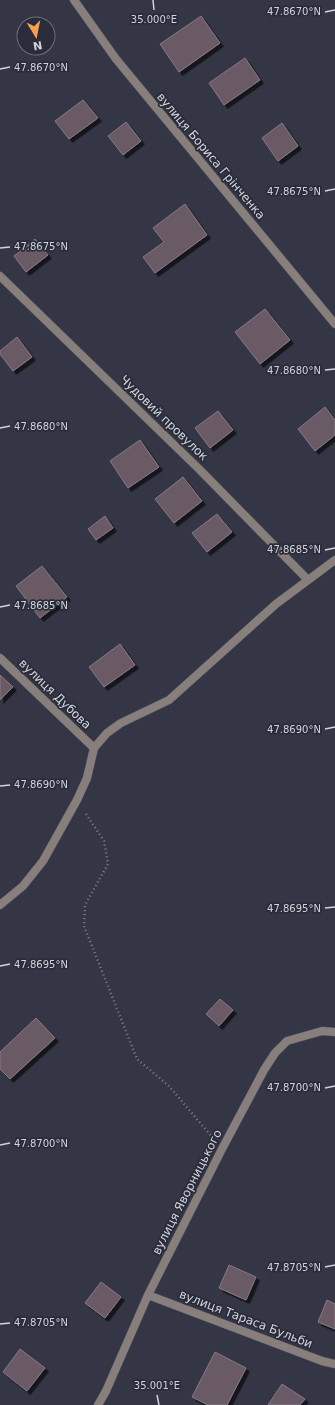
<svg xmlns="http://www.w3.org/2000/svg" width="335" height="1405" font-family="'DejaVu Sans',sans-serif">
<style>
.building{fill:#695a66;stroke:#877884;filter:url(#shadow)}
.lines{fill:none;stroke-linecap:round;stroke-linejoin:round}
.street-casing{stroke:#505260;stroke-width:9}
.path{stroke:#7d7f8c;stroke-width:2.5;stroke-dasharray:1 3;stroke-linecap:butt}
.street{stroke:#887f7d;stroke-width:8}
.ticks{fill:none;stroke:#d1d3dd;stroke-width:1.5}
.labels{text-anchor:middle;stroke-width:3.5;stroke-linejoin:round;paint-order:stroke}
.street-label{font-size:12px;fill:#d1d3dd;stroke:#2a2c3a}
.ticks-label{font-size:10px;text-anchor:middle;fill:#d1d3dd;stroke:#2a2c3a;stroke-width:3.5;stroke-linejoin:round;paint-order:stroke}
</style>
<defs>
<filter id="shadow"><feDropShadow dx="3.5" dy="3.5" stdDeviation="0" flood-color="#0009"/></filter>
</defs>
<rect width="100%" height="100%" fill="#343645"/>
<path class="building" d="M201,16L220,43L179,72L160,44Z
M245,58L260,80L224,105L209,83Z
M83,100L98,118L69,139L55,121Z
M126,122L141,141L123,155L108,136Z
M282,123L298,146L278,161L262,138Z
M185,204L207,235L155,273L143,257L164,242L153,228Z
M35,239L48,255L26,272L14,256Z
M265,309L290,340L260,364L235,332Z
M17,337L32,357L13,371L0,354V351Z
M325,407L335,420V435L315,451L298,429Z
M218,411L233,430L210,448L195,428Z
M140,440L159,467L128,488L110,461Z
M183,477L202,501L174,523L155,499Z
M217,514L232,532L207,552L192,533Z
M105,516L113,528L96,540L88,529Z
M42,566L67,597L40,618L16,586Z
M120,644L135,665L104,687L89,667Z
M0,675L13,687L0,700Z
M220,999L233,1010L219,1026L206,1014Z
M36,1018L55,1038L10,1079L0,1069V1052Z
M229,1265L256,1277L246,1300L219,1288Z
M101,1282L121,1297L105,1318L85,1303Z
M327,1300L335,1304V1329L318,1322Z
M20,1349L45,1368L27,1391L3,1372Z
M215,1352L246,1368L227,1405H208L192,1397Z
M282,1384L305,1399L300,1405H268Z"/>
<g class="lines">
<defs>
<path id="street" d="M74,0L116,59L335,324
M0,276L199,469L308,580
M0,658L94,748
M0,905L23,886L43,861L77,800L87,778L94,748L107,733L121,723L169,700L276,604L335,560
M148,1295L322,1361L335,1364
M98,1405L106,1391L148,1295L222,1149L264,1070L275,1053L287,1041L322,1031L335,1032"/>
</defs>
<use href="#street" class="street-casing"/>
<path class="path" d="M86,814L104,841L108,864L85,905L84,926L137,1059L169,1086L212,1137"/>
<use href="#street" class="street"/>
</g>
<path class="ticks" d="M153,0L154,10M325,12L335,10M0,69L10,67M325,191L335,189M0,248L10,247M325,370L335,369M0,428L10,426M325,550L335,548M0,607L10,605M325,729L335,727M0,786L10,785M325,908L335,907M0,966L10,964M325,1088L335,1086M0,1145L10,1143M325,1267L335,1265M0,1324L10,1323M157,1395L159,1405"/>
<g class="labels">
<g class="street-label">
<text transform="translate(211 156) rotate(50)" y="4">вулиця Бориса Грінченка</text>
<text transform="translate(164 418) rotate(44)" y="4">Чудовий провулок</text>
<text transform="translate(55 694) rotate(44)" y="4">вулиця Дубова</text>
<text transform="translate(187 1192) rotate(-63)" y="4">вулиця Яворницького</text>
<text transform="translate(246 1319) rotate(21)" y="4">вулиця Тараса Бульби</text>
</g>
</g>
<g class="ticks-label">
<text x="294" y="15">47.8670°N</text>
<text x="154" y="23">35.000°E</text>
<text x="41" y="71">47.8670°N</text>
<text x="294" y="195">47.8675°N</text>
<text x="41" y="250">47.8675°N</text>
<text x="294" y="374">47.8680°N</text>
<text x="41" y="430">47.8680°N</text>
<text x="294" y="553">47.8685°N</text>
<text x="41" y="609">47.8685°N</text>
<text x="294" y="733">47.8690°N</text>
<text x="41" y="788">47.8690°N</text>
<text x="294" y="912">47.8695°N</text>
<text x="41" y="968">47.8695°N</text>
<text x="294" y="1091">47.8700°N</text>
<text x="41" y="1147">47.8700°N</text>
<text x="294" y="1271">47.8705°N</text>
<text x="41" y="1326">47.8705°N</text>
<text x="157" y="1389">35.001°E</text>
</g>
<g transform="translate(36 36) rotate(170)"><circle r="19" fill="#2a2c3a" stroke="#6d6f7b"/>
<path d="M0-3L7 15L0 10L-7 15Z" fill="#fa9f4e"/>
<text y="-6" font-size="11" font-weight="bold" text-anchor="middle" fill="#d1d3dd">N</text>
</g>
</svg>
